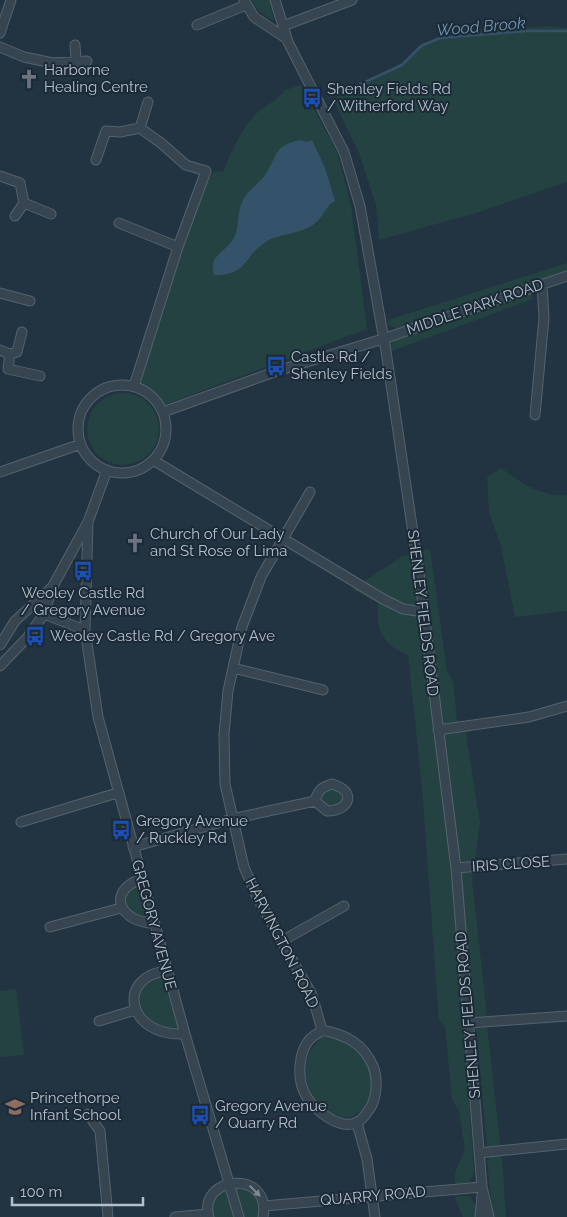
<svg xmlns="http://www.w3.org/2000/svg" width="567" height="1217" font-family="Raleway,sans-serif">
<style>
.green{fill:#244241}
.water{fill:#34536a}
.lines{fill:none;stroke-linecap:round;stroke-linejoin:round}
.stream{stroke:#34536a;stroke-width:2.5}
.minor-casing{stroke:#54636e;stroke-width:11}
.minor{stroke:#374551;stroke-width:9}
.oneway{fill:#7b8994}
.labels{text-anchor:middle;stroke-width:4;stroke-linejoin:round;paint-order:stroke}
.poi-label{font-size:15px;fill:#b3c0cb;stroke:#1b2a36;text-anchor:start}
.street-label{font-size:15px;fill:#b3c0cb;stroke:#1b2a36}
.water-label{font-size:16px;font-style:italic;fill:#7096b2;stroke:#1b2a36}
</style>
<rect width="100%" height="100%" fill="#223441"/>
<path class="green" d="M251,0H269L274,21L259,12Z
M549,26L567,28V182L476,213L379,240L376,205L359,153L333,99L403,62L423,43L460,33Z
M301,85L337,152L351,205L367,329L159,407L141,387V382L200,190L215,171L223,172C232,151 241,128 257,113C266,104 278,101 285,90Z
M567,263V271L397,328L389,326L388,320Z
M531,293L533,299L392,351L390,341Z
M87 429a36 36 0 1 1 72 0a36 36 0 1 1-72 0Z
M501,468C520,482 542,498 567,495V611L515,617L501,546L489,512L487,477Z
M430,549L447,671L453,682L457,719L466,734L480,823L472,880L487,1015L477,1018L474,1015L457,846L443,798L458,930L474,1174L469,1182L455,1185V1172L465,1150L459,1111L452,1099L445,1026L439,1021L422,787L408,655C382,644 376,631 378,603L352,589L403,556Z
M334,787L345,794L344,804L329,809L319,801L325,789Z
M139,882L152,921L129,915L123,897L127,889Z
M167,972L184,1033L148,1025L136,1000L142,983Z
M16,989L24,1055L0,1057V991Z
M487,1026L500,1141L498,1146L487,1147L476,1029Z
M324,1036C345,1040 360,1047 369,1067C373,1079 373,1093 366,1104C340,1148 272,1075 324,1036Z
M494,1155L502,1157L506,1217H493L487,1160Z
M232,1185H243L258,1195L262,1217H241Z
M228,1187L236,1217H212L211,1210L213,1198Z
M455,1196H470L475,1205V1217H463L456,1201Z"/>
<path class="water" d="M301,140L307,142L312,140L325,168L335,201C325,206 323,218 314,224C299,235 281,233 267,241C243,256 248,276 214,275C209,254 223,255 234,238C239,229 237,215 241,205C246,191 258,185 265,175C278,156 273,145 301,140Z"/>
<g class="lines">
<path class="stream" d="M350,89L402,65L421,46L440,38L526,31H567"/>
<defs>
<path id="minor" d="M244,0L254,17L287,39
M275,0L288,42L344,152L360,206L386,351L419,573L456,868L482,1187L489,1217
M197,25L246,5
M283,26L352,0
M0,33L11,0
M75,45L76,60
M0,47L24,57L53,63L87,61
M140,128L148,102
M96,160L106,131L120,132L140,128L161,143L186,165L206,171L178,247L134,386
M0,176L20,183L24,203L51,214
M15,216L24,203
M119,223L178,247
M0,293L30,301
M0,350L10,354L8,369L40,376
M10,354L17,352L22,332
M78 429a44 44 0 1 1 88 0a44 44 0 1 1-88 0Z
M163,412L277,371L383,339L567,276
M535,415L544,318L542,284
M153,460L383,599L403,609L424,612
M0,472L81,444
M310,492L261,577L242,627L228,691L224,734L225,784L244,867L257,897L312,995L322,1030
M88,522L85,630L98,717L185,1034L239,1217
M44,614L85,630
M0,645L15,621L51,588
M0,666L27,638L44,614L53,586L88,522L107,470
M233,668L323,690
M438,730L529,717L567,706
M332,784C357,791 350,811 327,811L315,801C318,790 322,787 332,784Z
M21,822L117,793
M133,847L232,819L315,801
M456,868L567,859
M141,879C105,892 121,923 154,923
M50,927L121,908
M282,941L344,906
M167,971C116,976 126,1037 185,1034
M99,1021L135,1010
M469,1023L567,1016
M322,1030C346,1035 363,1043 373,1066C378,1078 377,1095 371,1107C367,1112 364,1118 359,1121C341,1133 313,1109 305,1094C297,1079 298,1052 310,1039C313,1036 319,1033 322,1030Z
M88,1114L100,1131L108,1217
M357,1123L367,1159L375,1217
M479,1153L567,1144
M264,1206L482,1187
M175,1217L208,1214
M209,1217C197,1176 272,1168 263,1217
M480,1217L482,1195"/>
</defs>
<use href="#minor" class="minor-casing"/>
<use href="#minor" class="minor"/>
</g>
<defs><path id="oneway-solid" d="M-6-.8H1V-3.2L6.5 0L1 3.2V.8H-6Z" transform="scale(1.25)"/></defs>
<use class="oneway" href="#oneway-solid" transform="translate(255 1191) rotate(45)"/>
<defs>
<symbol id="church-bare" viewBox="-9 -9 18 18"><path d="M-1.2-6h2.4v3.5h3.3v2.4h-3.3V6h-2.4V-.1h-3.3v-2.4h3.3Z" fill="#6b7280" stroke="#1b2a36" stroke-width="2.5" paint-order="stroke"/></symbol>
<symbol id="bus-bare" viewBox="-9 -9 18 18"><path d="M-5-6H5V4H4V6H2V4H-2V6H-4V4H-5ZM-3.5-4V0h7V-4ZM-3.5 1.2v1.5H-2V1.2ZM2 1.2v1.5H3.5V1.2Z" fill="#1a4fb4" stroke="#1b2a36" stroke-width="2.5" paint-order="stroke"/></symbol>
<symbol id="school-bare" viewBox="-9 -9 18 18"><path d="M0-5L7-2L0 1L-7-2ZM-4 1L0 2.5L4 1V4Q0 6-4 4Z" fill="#8d6e63" stroke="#1b2a36" stroke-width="2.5" paint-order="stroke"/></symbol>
</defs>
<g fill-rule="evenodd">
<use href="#church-bare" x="15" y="65" width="28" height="28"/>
<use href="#bus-bare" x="298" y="84" width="28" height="28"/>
<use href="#bus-bare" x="262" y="352" width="28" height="28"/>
<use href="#church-bare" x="121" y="529" width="28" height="28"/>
<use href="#bus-bare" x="69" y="557" width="28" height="28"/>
<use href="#bus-bare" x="21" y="622" width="28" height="28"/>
<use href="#bus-bare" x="107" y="816" width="28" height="28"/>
<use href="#school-bare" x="1" y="1093" width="28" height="28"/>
<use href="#bus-bare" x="186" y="1101" width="28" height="28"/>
</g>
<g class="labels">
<g class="poi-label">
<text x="44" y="75">Harborne<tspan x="44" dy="17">Healing Centre</tspan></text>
<text x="327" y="94">Shenley Fields Rd<tspan x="327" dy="17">/ Witherford Way</tspan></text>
<text x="291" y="362">Castle Rd /<tspan x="291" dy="17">Shenley Fields</tspan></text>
<text x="150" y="539">Church of Our Lady<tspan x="150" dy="17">and St Rose of Lima</tspan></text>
<text x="83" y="598" text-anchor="middle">Weoley Castle Rd<tspan x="83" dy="17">/ Gregory Avenue</tspan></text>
<text x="50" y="641">Weoley Castle Rd / Gregory Ave</text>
<text x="136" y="826">Gregory Avenue<tspan x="136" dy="17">/ Ruckley Rd</tspan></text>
<text x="30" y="1103">Princethorpe<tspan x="30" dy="17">Infant School</tspan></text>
<text x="215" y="1111">Gregory Avenue<tspan x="215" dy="17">/ Quarry Rd</tspan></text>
</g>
<g class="street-label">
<text transform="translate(475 307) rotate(-19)" y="5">MIDDLE PARK ROAD</text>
<text transform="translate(423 613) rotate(83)" y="5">SHENLEY FIELDS ROAD</text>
<text transform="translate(511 864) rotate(-4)" y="5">IRIS CLOSE</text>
<text transform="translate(154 925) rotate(75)" y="5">GREGORY AVENUE</text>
<text transform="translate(282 943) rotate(63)" y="5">HARVINGTON ROAD</text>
<text transform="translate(468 1015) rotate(-95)" y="5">SHENLEY FIELDS ROAD</text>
<text transform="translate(373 1196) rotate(-5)" y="5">QUARRY ROAD</text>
</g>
<g class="water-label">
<text transform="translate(481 26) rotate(-5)" y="6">Wood Brook</text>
</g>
</g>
<path d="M12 1197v8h131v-8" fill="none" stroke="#b3c0cb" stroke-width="2.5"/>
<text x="20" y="1197" font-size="15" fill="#b3c0cb" stroke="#1b2a36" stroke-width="4" paint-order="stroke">100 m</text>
</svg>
